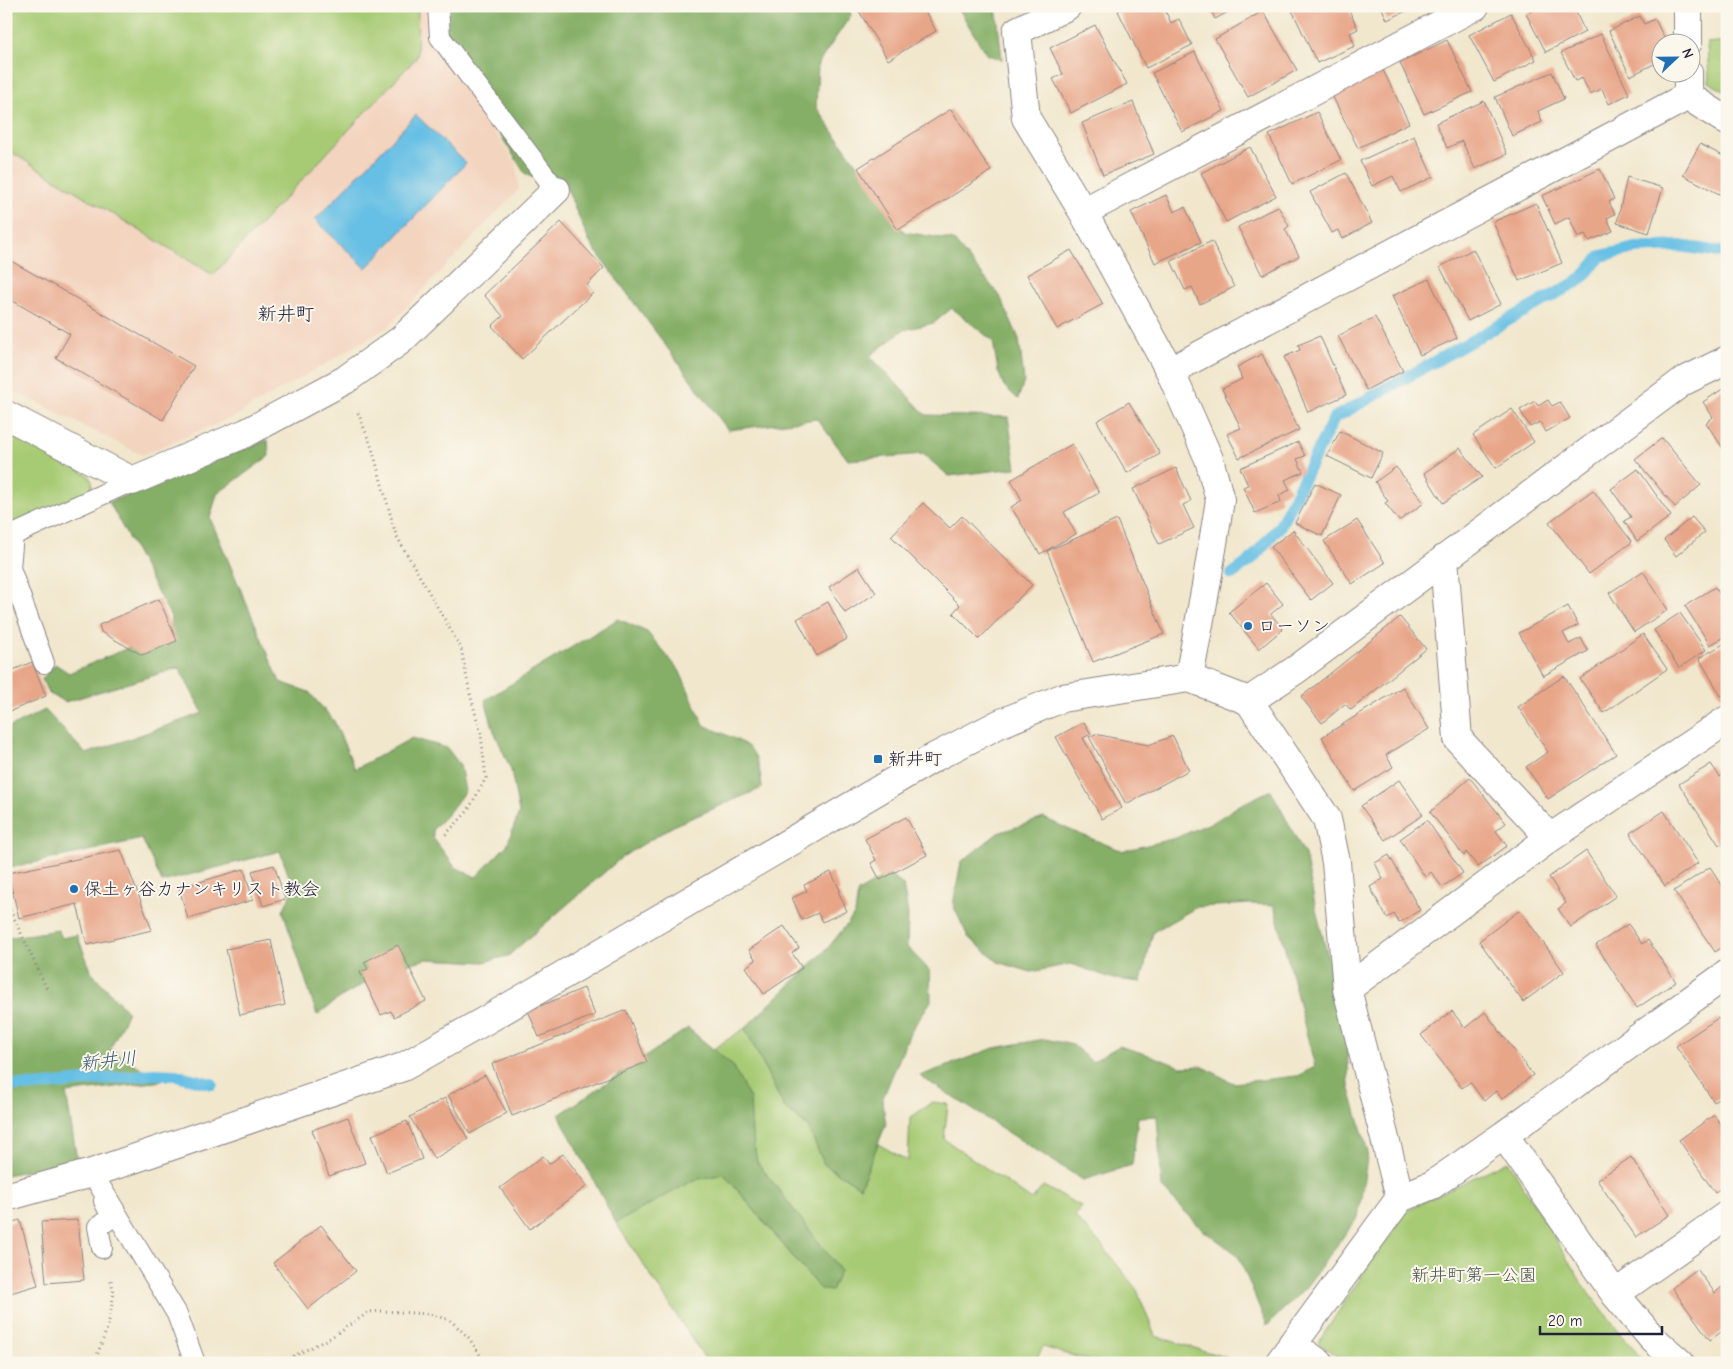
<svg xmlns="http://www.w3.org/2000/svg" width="1733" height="1369" font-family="'Comic Neue','Klee One',sans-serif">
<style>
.built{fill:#f3d4bf}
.green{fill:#a7cb75;stroke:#647658}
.forest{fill:#85af66;stroke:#546850}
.water{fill:#66bfe4;stroke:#447090}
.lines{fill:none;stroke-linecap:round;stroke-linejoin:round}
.stream{stroke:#66bfe4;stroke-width:12}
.building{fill:#e8a689}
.service-casing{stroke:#8a8484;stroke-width:22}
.minor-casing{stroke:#8a8484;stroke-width:30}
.tertiary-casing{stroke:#8a8484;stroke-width:30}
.path{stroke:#8a8484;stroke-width:3;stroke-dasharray:1 4;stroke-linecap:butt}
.service{stroke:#fff;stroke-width:20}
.minor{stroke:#fff;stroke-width:28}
.tertiary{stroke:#fff;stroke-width:28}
.poi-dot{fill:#1f6fb2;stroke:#fbf7ec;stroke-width:2}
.labels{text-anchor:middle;stroke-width:4;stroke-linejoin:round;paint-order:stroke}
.poi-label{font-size:18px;fill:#22223b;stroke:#fbf7ec;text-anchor:start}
.park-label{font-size:18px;fill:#4a554c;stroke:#fbf7ec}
.neighbourhood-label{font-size:19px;fill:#22223b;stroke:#fbf7ec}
.water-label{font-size:19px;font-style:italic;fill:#3a5976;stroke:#fbf7ec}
</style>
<rect width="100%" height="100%" fill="#fbf7ec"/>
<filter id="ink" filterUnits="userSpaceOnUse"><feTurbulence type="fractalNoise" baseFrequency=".02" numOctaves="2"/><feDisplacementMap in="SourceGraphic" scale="10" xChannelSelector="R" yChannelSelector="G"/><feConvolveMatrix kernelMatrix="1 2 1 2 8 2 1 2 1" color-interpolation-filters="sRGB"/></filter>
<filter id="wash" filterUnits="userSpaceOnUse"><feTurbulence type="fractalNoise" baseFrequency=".0096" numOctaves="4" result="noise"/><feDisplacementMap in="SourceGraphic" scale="20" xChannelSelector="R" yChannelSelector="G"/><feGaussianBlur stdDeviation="1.12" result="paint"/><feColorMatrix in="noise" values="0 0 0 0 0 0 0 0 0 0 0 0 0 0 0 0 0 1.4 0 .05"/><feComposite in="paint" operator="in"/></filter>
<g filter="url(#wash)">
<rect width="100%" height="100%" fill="#f1e7cd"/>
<path class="built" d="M6,6H431L433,45L516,163L519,189L387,328L233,417L142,455L6,387Z"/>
<path class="green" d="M6,6H418L417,57L213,275L6,149Z
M1727,41V93L1709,82L1707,43Z
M6,432L88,475L92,481V488L6,535Z
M745,1028L784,1107L808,1127L824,1164L860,1187L878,1144L908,1161L910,1118L932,1102L948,1104L944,1139L1032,1200L1043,1186L1081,1206L1075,1217L1100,1243L1137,1290L1155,1336L1244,1363H1097L1043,1347L1034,1363H708L616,1223L694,1180L724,1174L820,1289L831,1290L840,1270L757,1162L752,1133L732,1065L713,1049Z
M1508,1161L1583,1285L1622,1336L1646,1363H1347L1318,1343L1403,1212Z"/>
<path class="forest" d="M427,6H848L851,15L818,64L816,107L904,232L953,240L1000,296L1019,339L1024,381L1018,399L1004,386L998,371L993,341L952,308L934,323L903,330L870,356L926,415L1008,417L1016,468L949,476L923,454L848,460L817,419L728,430L590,243L567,189L526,175L437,37Z
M957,6H996L1002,60L986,54Z
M268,440L269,456L217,494L210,518L280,682L309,692L334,721L355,769L412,738L447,748L460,765L465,791L447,815L433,829V838L455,867L476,877L507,845L519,813L511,770L494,731L485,700L618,619L647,632L679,670L704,725C714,730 747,742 752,751C759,762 761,776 762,788L675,825L622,857L508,956L484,962L426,959L391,969L339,998L317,1015L283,911L293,888L280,851L162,882L142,839L6,869V729L45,710L86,754L203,713L179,668L65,702L48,693L42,679L55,664L69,673L170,630L171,617L109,502Z
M1271,790L1305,855L1316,910L1346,1027L1349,1086L1368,1152L1358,1217L1305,1288L1267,1326L1238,1255L1203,1230L1162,1188L1157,1116L1138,1117L1132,1165L1083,1180L920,1076L994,1048L1045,1039L1073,1045L1092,1062L1119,1046L1149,1055L1181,1067L1202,1066L1233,1083L1297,1076L1315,1067L1274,905L1251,904L1197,907L1153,932L1141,982L1114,979L1071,964L1031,972L998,962L968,937L953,905L961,862L998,833L1044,818L1077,833L1123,851L1176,838L1217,820L1238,806Z
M888,874L903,885L908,914L907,947L930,971L931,1001L911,1031L882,1100L886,1124L860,1187L824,1164L808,1127L784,1107L745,1028L828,948L855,914L858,892Z
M58,930L62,938L77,935L92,973L128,1012L110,1049L162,1081L66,1093L77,1160L6,1175V938Z
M688,1028L732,1065L750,1099L752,1133L757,1162L840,1270L831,1291L820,1289L724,1174L694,1180L616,1223L559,1115Z"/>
<path class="water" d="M416,115L466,163L366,268L315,220Z"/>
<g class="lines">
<path class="stream" d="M1232,574L1250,561L1280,526L1334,418L1580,280L1601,256L1635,248L1680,246L1727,253
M6,1085L35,1086L154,1074L176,1075L212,1084"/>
</g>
<g id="blocks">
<path class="building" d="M856,6H922L936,31L888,60Z
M1127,6H1163L1171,23L1179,19L1192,45L1146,68L1118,11Z
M1209,6H1239L1215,19Z
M1290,6H1347L1358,29L1350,33L1355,46L1317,63Z
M1381,6H1417L1387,20Z
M1541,6H1573L1585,32L1546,52L1526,14Z
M1263,11L1297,70L1248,97L1215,39Z
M1511,13L1536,60L1494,82L1469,35Z
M1640,16L1644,24L1655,19L1666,42H1660V61L1630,76L1609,31Z
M1095,25L1127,84L1071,113L1053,79L1063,74L1050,48Z
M1601,34L1629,94L1609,104L1602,89L1590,94L1582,78L1575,81L1561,53Z
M1447,40L1472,92L1424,114L1400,63Z
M1195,52L1224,111L1182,132L1152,73Z
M1383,70L1409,123L1358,148L1332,95Z
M1552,72L1564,99L1538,111L1542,122L1512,136L1495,97Z
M1484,101L1507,154L1475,169L1462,141L1447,148L1436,123Z
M1133,102L1154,154L1103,175L1082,123Z
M951,109L991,171L898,230L858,168Z
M1317,112L1341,160L1292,184L1269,135Z
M1414,136L1433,177L1401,192L1393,176L1372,186L1360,161Z
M1700,144L1727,158V198L1683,175Z
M1250,147L1276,196L1226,222L1201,173Z
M1600,169L1614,199L1609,202L1615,214L1607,218L1613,231L1589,241L1585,234L1578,237L1569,217L1555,224L1542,196Z
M1346,173L1372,223L1342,239L1338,230L1332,233L1310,192Z
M1627,177L1663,188L1649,233L1617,223Z
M1166,195L1174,212L1185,207L1201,242L1155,263L1131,212Z
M1536,203L1562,263L1519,281L1493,222Z
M1278,206L1289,226L1285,229L1299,256L1262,275L1238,227Z
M561,222L604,268L587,285L593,293L522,359L492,326L503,316L484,295Z
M1212,241L1234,287L1200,304L1192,287L1185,290L1171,261Z
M1473,249L1501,304L1468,321L1440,267Z
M1071,250L1103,304L1057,329L1027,275Z
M6,258L194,366L163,420L56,358L70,334L6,297Z
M1429,279L1457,338L1420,355L1392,296Z
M1375,317L1403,371L1366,390L1338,336Z
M1320,336L1346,395L1308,412L1284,357L1300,350L1298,345Z
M1262,354L1299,430L1239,458L1227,434L1241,428L1222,389L1242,379L1237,367Z
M1724,388L1727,392V454L1706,423L1713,417L1703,402Z
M1548,400L1552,406L1560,402L1570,418L1546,432L1540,422L1530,427L1520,410L1535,401L1538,406Z
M1129,402L1160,454L1127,473L1097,421Z
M1512,409L1534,442L1496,468L1473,435Z
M1340,431L1383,453L1371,478L1327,456Z
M1662,438L1701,485L1675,507L1635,459Z
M1298,442L1305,456L1297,459L1303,472L1285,480L1290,490L1279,495L1281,502L1255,513L1243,487L1248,485L1240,468Z
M1072,444L1099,493L1064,512L1076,534L1040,554L1011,507L1022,500L1011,480Z
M1460,448L1482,477L1443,503L1424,473Z
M1396,467L1424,503L1399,521L1385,503L1388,501L1375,482Z
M1176,468L1191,501L1183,505L1194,528L1159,544L1133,489Z
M1638,469L1671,516L1637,541L1624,521L1631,517L1611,489Z
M1315,483L1341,495L1322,536L1295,523Z
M1593,490L1632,542L1589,574L1549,522Z
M923,503L950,528L962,516L1032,585L979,639L953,613L960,605L891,536Z
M1692,517L1705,532L1676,556L1664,540Z
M1117,520L1164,634L1093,662L1047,551Z
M1357,520L1385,563L1352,584L1324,541Z
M1293,530L1333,583L1311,600L1271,547Z
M859,567L876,593L845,613L829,587Z
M1643,571L1668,610L1634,632L1609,593Z
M1266,583L1283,604L1271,614L1283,629L1259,649L1229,612Z
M1715,587L1727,605V635L1710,645L1685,606Z
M159,599L177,641L142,655L101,632L99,625Z
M828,602L847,639L817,656L797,619Z
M1568,606L1578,625L1563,633L1569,644L1581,638L1588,651L1543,676L1519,633Z
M1680,613L1706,650L1679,668L1654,630Z
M1400,617L1426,649L1351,710L1345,704L1322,723L1301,697Z
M1643,634L1667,669L1604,713L1580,679Z
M1727,642V693L1721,696L1699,658Z
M32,662L46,696L6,713V673Z
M1564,676L1616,754L1548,799L1526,767L1548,752L1518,707Z
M1403,687L1429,729L1386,755L1393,767L1354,791L1322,737Z
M1084,722L1091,734L1083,738L1122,808L1102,819L1056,737Z
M1095,734L1148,745L1173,736L1189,770L1126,804L1089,737Z
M1711,764L1720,777L1727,772V840L1719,845L1679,784Z
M1470,778L1506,823L1496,831L1507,846L1478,867L1466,852L1464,856L1430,812Z
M1399,780L1423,815L1385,840L1361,806Z
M1664,811L1698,863L1665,886L1630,833Z
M906,817L927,855L880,880L871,863L876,860L865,839Z
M1427,820L1463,873L1442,887L1431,872L1425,877L1400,839Z
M121,850L152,930L87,945L77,904L19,918L8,873Z
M1586,851L1616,896L1571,927L1558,909L1566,903L1549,877Z
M1389,855L1420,910L1399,923L1394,914L1387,918L1370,887L1383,879L1375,863Z
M274,865L285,899L263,906L252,871Z
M1710,867L1727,892V944L1715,952L1674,891Z
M244,869L253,900L188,919L179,888Z
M831,872L840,890L838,891L847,911L822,922L818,913L802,920L792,898L807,891L804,885Z
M1520,910L1564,972L1523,1002L1479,941Z
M1628,924L1642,944L1648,940L1676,982L1637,1008L1596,945Z
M784,926L799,948L792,953L802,968L764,994L746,967L756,960L749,950Z
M271,940L285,1005L240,1015L226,949Z
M398,945L426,1001L394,1017L391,1011L381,1015L360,972L368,969L364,962Z
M584,988L595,1015L539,1037L528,1011Z
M626,1010L647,1062L512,1116L492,1064Z
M1452,1011L1465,1028L1485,1012L1533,1075L1502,1099L1496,1091L1484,1101L1470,1082L1462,1088L1421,1035Z
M1718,1018L1727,1032V1093L1714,1102L1676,1046Z
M485,1075L507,1113L470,1134L448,1095Z
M445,1098L468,1139L434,1159L410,1117Z
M1714,1115L1727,1134V1184L1715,1193L1679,1140Z
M348,1117L365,1163L329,1176L312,1130Z
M407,1121L422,1159L387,1173L372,1135Z
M563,1154L587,1186L530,1229L500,1188L543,1156L549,1164Z
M1631,1157L1669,1215L1636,1237L1597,1180Z
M20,1220L38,1285L7,1294L6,1224Z
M78,1220L84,1280L46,1283L41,1222Z
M321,1225L356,1271L308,1309L273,1263Z
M1697,1269L1715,1293L1723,1286L1727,1291V1328L1710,1340L1672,1288Z"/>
</g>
</g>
<g filter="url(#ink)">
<use href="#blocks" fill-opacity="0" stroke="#8a8484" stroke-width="1"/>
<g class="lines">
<defs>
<path id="service" d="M438,6L440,37L556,190
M44,663L10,568L13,535L132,481
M92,1173L177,1314L195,1363
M102,1248L98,1227L112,1217L104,1201"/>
<path id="minor" d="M1067,6L1017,31L1026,118L1083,212L1170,371L1209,459L1220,500L1206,586L1189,678
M1688,6V42
M1688,72V96L1727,121
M1083,212L1475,6
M1170,371L1688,96
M6,415L132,481L246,433L345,380L401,340L556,190
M1444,559L1458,739L1550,838
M1347,989L1550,838L1727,720
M1504,1135L1727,974
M1400,1198L1432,1185L1504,1135L1615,1294L1652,1338L1680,1363
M1615,1294L1727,1215
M1292,1344L1319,1363
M1279,1363L1400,1198L1347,989L1336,862L1327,819L1249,701L1297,669L1682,382L1727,360"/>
<path id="tertiary" d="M6,1197L92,1173L403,1067L488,1019L935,757L999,724L1062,698L1189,678L1249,701"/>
</defs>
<use href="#service" class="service-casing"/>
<use href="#minor" class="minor-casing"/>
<use href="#tertiary" class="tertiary-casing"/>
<path class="path" d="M358,413L372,448L396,535L461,648L470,694L481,734L486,778L467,812L445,835
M6,901L47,989
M94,1363L108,1326L114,1293L110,1277
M286,1363L290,1358L330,1338L369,1312L382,1311L429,1314L450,1320L469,1338L485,1363"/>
<use href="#service" class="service"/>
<use href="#minor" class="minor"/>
<use href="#tertiary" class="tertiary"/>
</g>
</g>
<g class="poi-dot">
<circle cx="1248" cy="626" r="5"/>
<rect x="873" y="754" width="10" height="10" rx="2.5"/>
<circle cx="74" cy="889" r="5"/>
</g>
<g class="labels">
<g class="poi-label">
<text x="1258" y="632">ローソン</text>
<text x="888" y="765">新井町</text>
<text x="84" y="895">保土ヶ谷カナンキリスト教会</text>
</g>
<g class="park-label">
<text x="1474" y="1281">新井町第一公園</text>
</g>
<g class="neighbourhood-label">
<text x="286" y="320">新井町</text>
</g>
<g class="water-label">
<text transform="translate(108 1060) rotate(-6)" y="7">新井川</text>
</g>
</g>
<rect width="1733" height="1369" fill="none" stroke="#fbf7ec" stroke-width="25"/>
<g transform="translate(1676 58) rotate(68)"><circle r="24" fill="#fbf7ec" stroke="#a4a2a5"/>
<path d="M0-4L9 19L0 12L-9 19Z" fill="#1f6fb2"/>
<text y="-8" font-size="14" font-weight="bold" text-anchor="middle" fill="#22223b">N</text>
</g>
<path d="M1540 1326v8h122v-8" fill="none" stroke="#22223b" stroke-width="2.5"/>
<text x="1548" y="1326" font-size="15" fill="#22223b" stroke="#fbf7ec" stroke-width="4" paint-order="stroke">20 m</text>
</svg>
